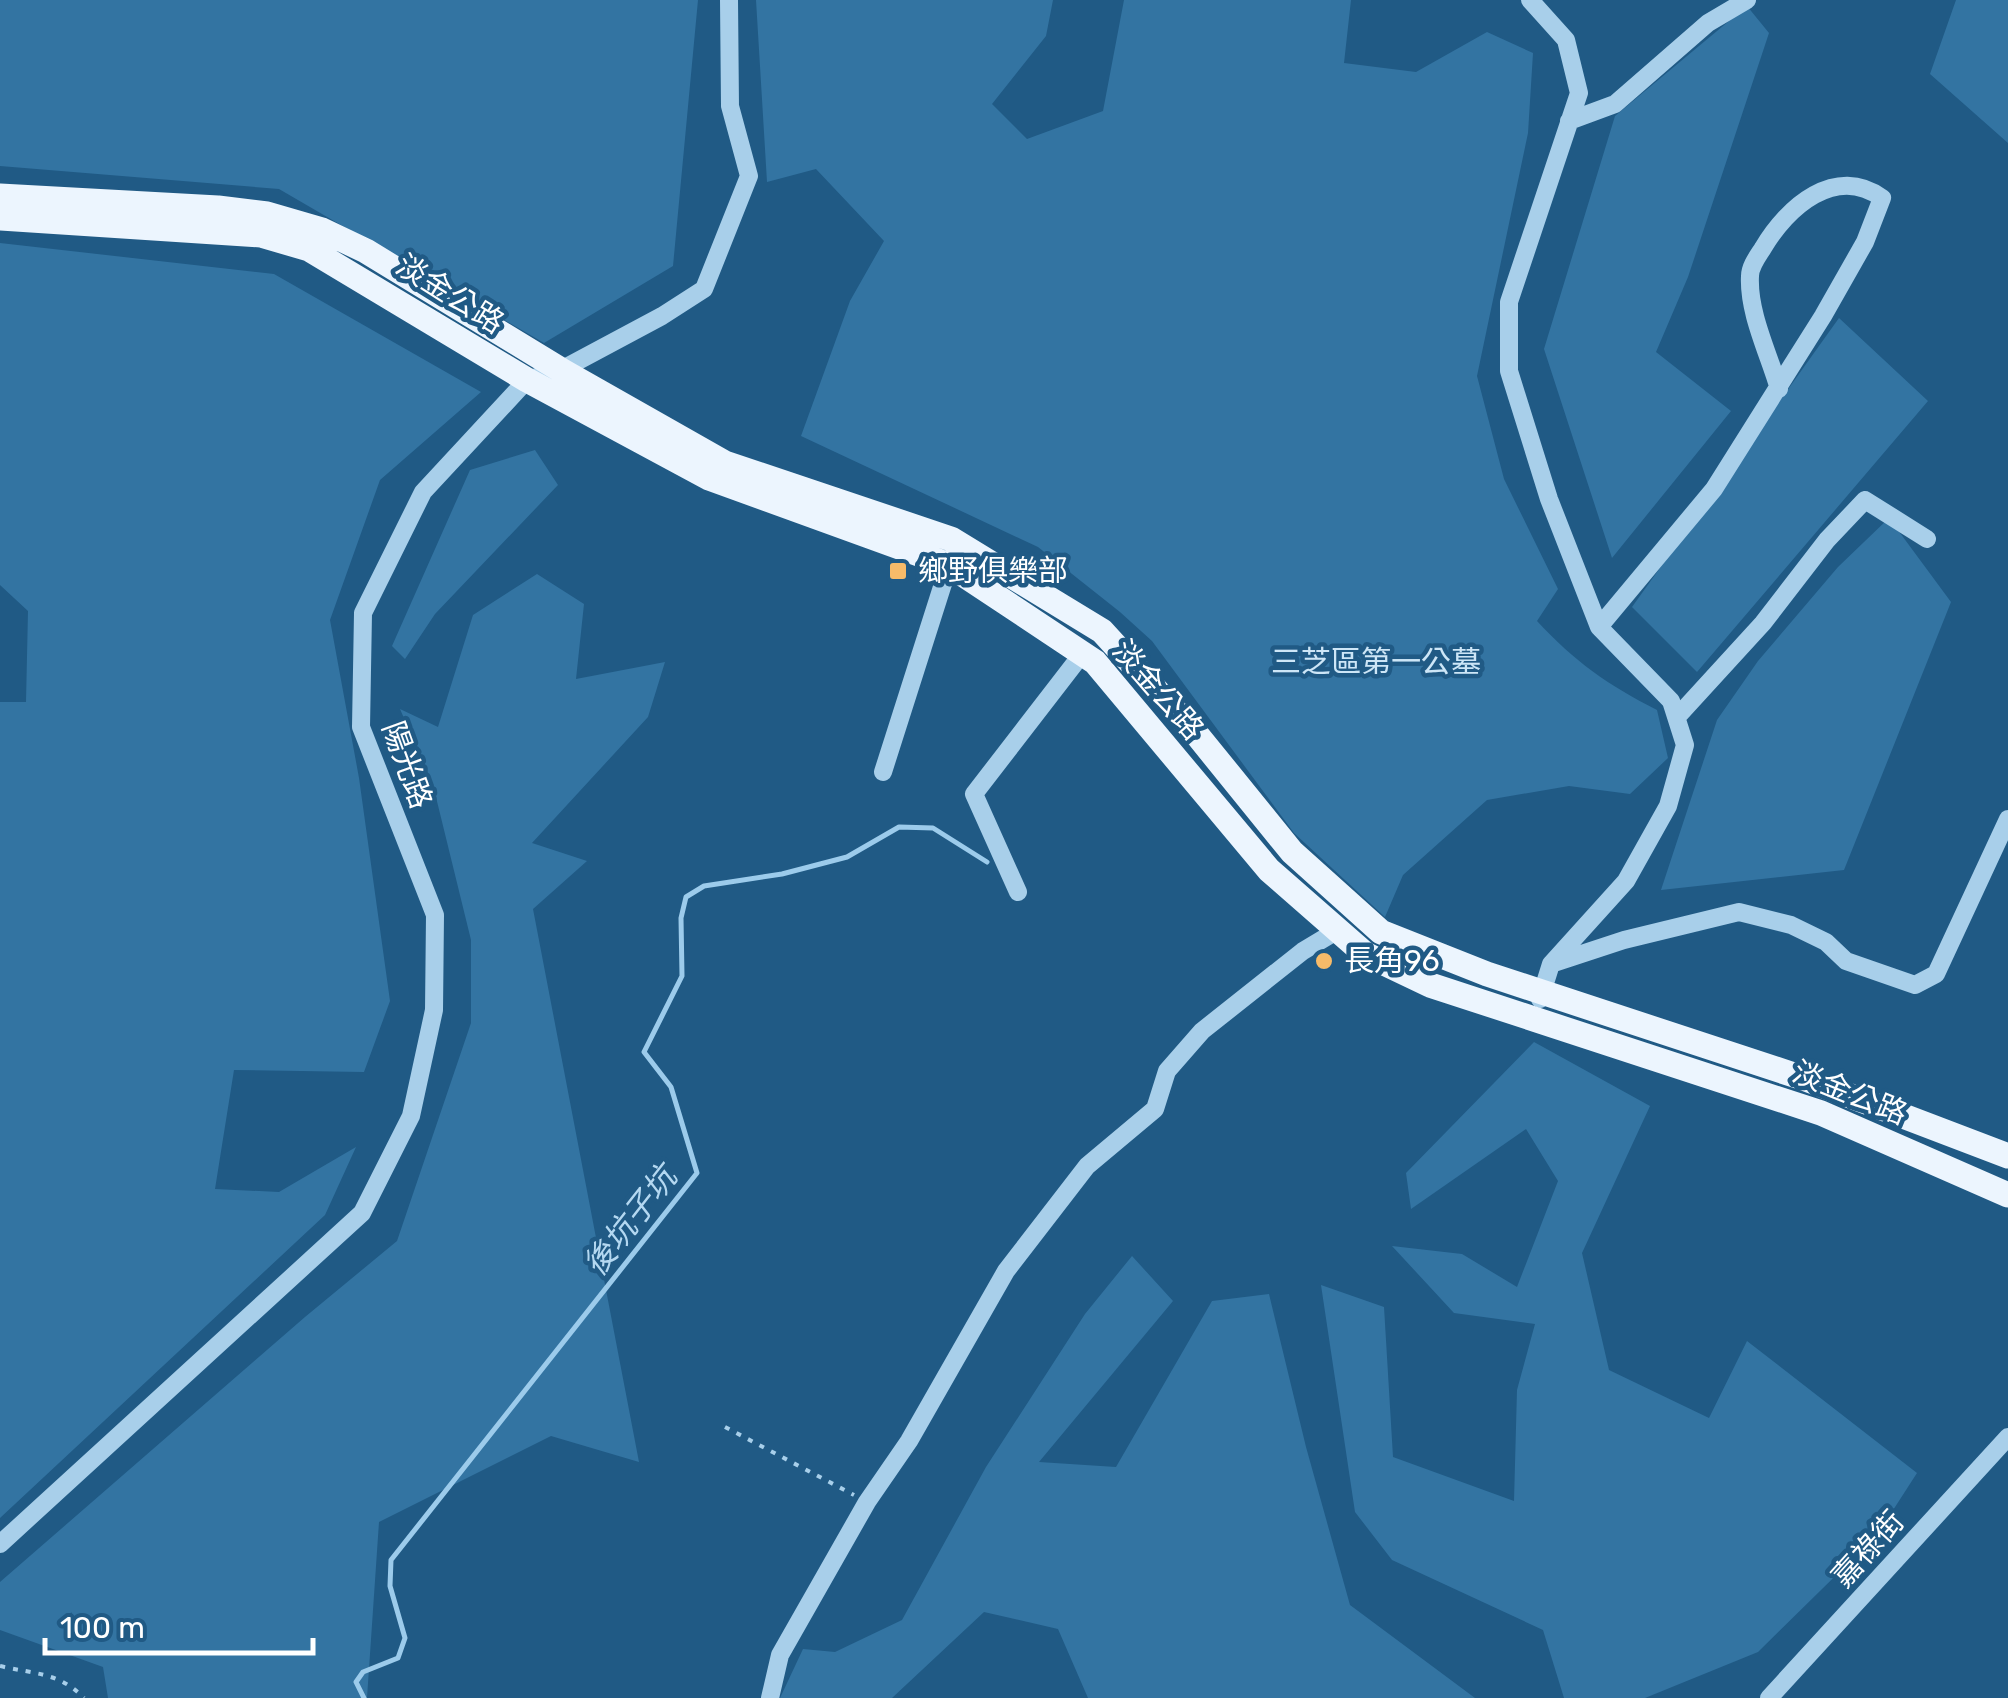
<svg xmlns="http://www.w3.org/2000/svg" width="2008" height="1698" font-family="Rubik,'Noto Sans TC',sans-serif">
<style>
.green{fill:#3374a2}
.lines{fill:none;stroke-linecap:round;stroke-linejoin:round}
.stream{stroke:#9ccbeb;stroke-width:5}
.path{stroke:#a8cfea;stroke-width:4;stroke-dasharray:5 8;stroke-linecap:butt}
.minor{stroke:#a8cfea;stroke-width:18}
.major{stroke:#ecf5fe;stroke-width:25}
.poi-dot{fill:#f7bb69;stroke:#205a85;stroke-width:4}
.labels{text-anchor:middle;stroke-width:9;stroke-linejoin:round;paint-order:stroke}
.street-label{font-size:30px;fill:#fff;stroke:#205a85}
.poi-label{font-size:30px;fill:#fff;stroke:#205a85;text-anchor:start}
.park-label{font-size:30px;fill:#cde6f7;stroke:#205a85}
.water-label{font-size:32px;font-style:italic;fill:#b4d8f1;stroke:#205a85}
</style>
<rect width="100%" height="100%" fill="#205a85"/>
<path class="green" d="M0,0H698L673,266L544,343L279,189L0,166Z
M756,0H1053L1046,36L992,104L1027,139L1103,111L1124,0H1351L1344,63L1416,72L1487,32L1533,53L1528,133L1477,376L1504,479L1558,589L1537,621C1575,662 1608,685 1657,710L1668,758L1630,794L1569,786L1487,800L1403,875L1385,917L1294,833L1152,641L1120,612L1038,547L801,436L850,301L884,241L816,169L767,182Z
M1956,0H2008V143L1930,74Z
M1747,6L1769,33L1688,277L1656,352L1731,411L1612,558L1544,349L1615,116Z
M0,243L274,274L481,392L380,480L330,620L359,778L390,1001L364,1072L234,1070L215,1189L279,1192L356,1147L325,1215L0,1518V702H26L28,611L0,585Z
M1839,318L1928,401L1697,672L1632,607Z
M535,450L558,485L435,614L405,659L392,646L470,470Z
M1889,518L1951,602L1844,870L1661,890L1717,720L1758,661L1838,567Z
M537,574L584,604L576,679L665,662L648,717L532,843L587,861L533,909L639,1462L551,1436L379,1522L367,1698H108L103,1667L0,1630V1582L305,1317L397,1241L471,1023V940L433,785L400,709L438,727L473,615Z
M1534,1042L1650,1106L1582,1253L1609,1370L1709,1418L1747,1341L1917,1473L1877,1535L1758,1652L1645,1698H1564L1543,1630L1392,1560L1355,1512L1321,1285L1384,1307L1393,1457L1514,1501L1517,1390L1535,1324L1454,1313L1392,1246L1462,1254L1517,1287L1558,1181L1526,1129L1411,1209L1406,1173Z
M1132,1256L1173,1301L1039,1462L1116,1467L1212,1301L1269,1294L1306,1447L1350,1605L1475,1698H1088L1058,1629L984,1612L892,1698H780L803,1649L835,1652L902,1620L986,1467L1085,1314Z"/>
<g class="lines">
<path class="stream" d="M364,1698L356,1682L363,1672L398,1658L405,1638L390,1586L391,1560L697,1173L671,1087L644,1052L682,976L681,918L686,897L704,886L782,874L847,857L899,827L933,828L987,862"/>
<path class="path" d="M725,1427L854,1495
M0,1666C33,1674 59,1672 84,1698"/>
<path class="minor" d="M1530,0L1566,40L1579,93L1509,302V371L1549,499L1599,627L1671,701L1685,745L1668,806L1626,881L1551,964L1540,999
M1569,121L1615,104L1708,23L1747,0
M1599,627L1714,489L1823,316L1865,242L1882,198C1836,164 1787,207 1763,248C1758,256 1750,266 1750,276C1748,313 1769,354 1779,389
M1677,717L1763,623L1827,540L1865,500L1927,539
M883,772L949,565
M1018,892L974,794L1082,654
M1551,964L1624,940L1739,912L1791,925L1826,942L1846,961L1915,985L1936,974L2008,819
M0,1544L362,1213L411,1116L434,1010L435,915L361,727L363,613L423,492L527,380L561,370L662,316L704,289L749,176L730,106L729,0
M770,1698L780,1655L867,1502L909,1441L1006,1271L1087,1166L1155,1109L1167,1071L1202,1031L1303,951L1338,930
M1769,1698L2008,1437"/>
<path class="major" d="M0,196L218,208L267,214L322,230L366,251L561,370L725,463L951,539L1102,631L1198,736L1292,852L1381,932L1487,974L1806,1079L2008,1156
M0,218L261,235L309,249L527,380L709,478L949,565L1095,662L1269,870L1365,954L1430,985L1821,1113L2008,1195"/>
</g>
<g class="poi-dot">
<rect x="888" y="561" width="20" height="20" rx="5"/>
<circle cx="1324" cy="961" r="10"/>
</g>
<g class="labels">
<g class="street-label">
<text transform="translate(450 294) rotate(32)" y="10">淡金公路</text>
<text transform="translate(1158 690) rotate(49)" y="10">淡金公路</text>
<text transform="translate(407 765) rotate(70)" y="10">陽光路</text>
<text transform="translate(1850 1093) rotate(22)" y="10">淡金公路</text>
<text transform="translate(1868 1549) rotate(-48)" y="10">嘉祿街</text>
</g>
<g class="poi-label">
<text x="918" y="581">鄉野俱樂部</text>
<text x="1344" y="971">長角96</text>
</g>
<g class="park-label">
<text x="1376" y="672">三芝區第一公墓</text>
</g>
<g class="water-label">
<text transform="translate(630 1221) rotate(-52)" y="11">後坑子坑</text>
</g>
</g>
<path d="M45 1638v15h268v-15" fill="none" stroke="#ffffff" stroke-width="5"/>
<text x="60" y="1638" font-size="30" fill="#ffffff" stroke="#205a85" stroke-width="8" paint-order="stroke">100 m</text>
</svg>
